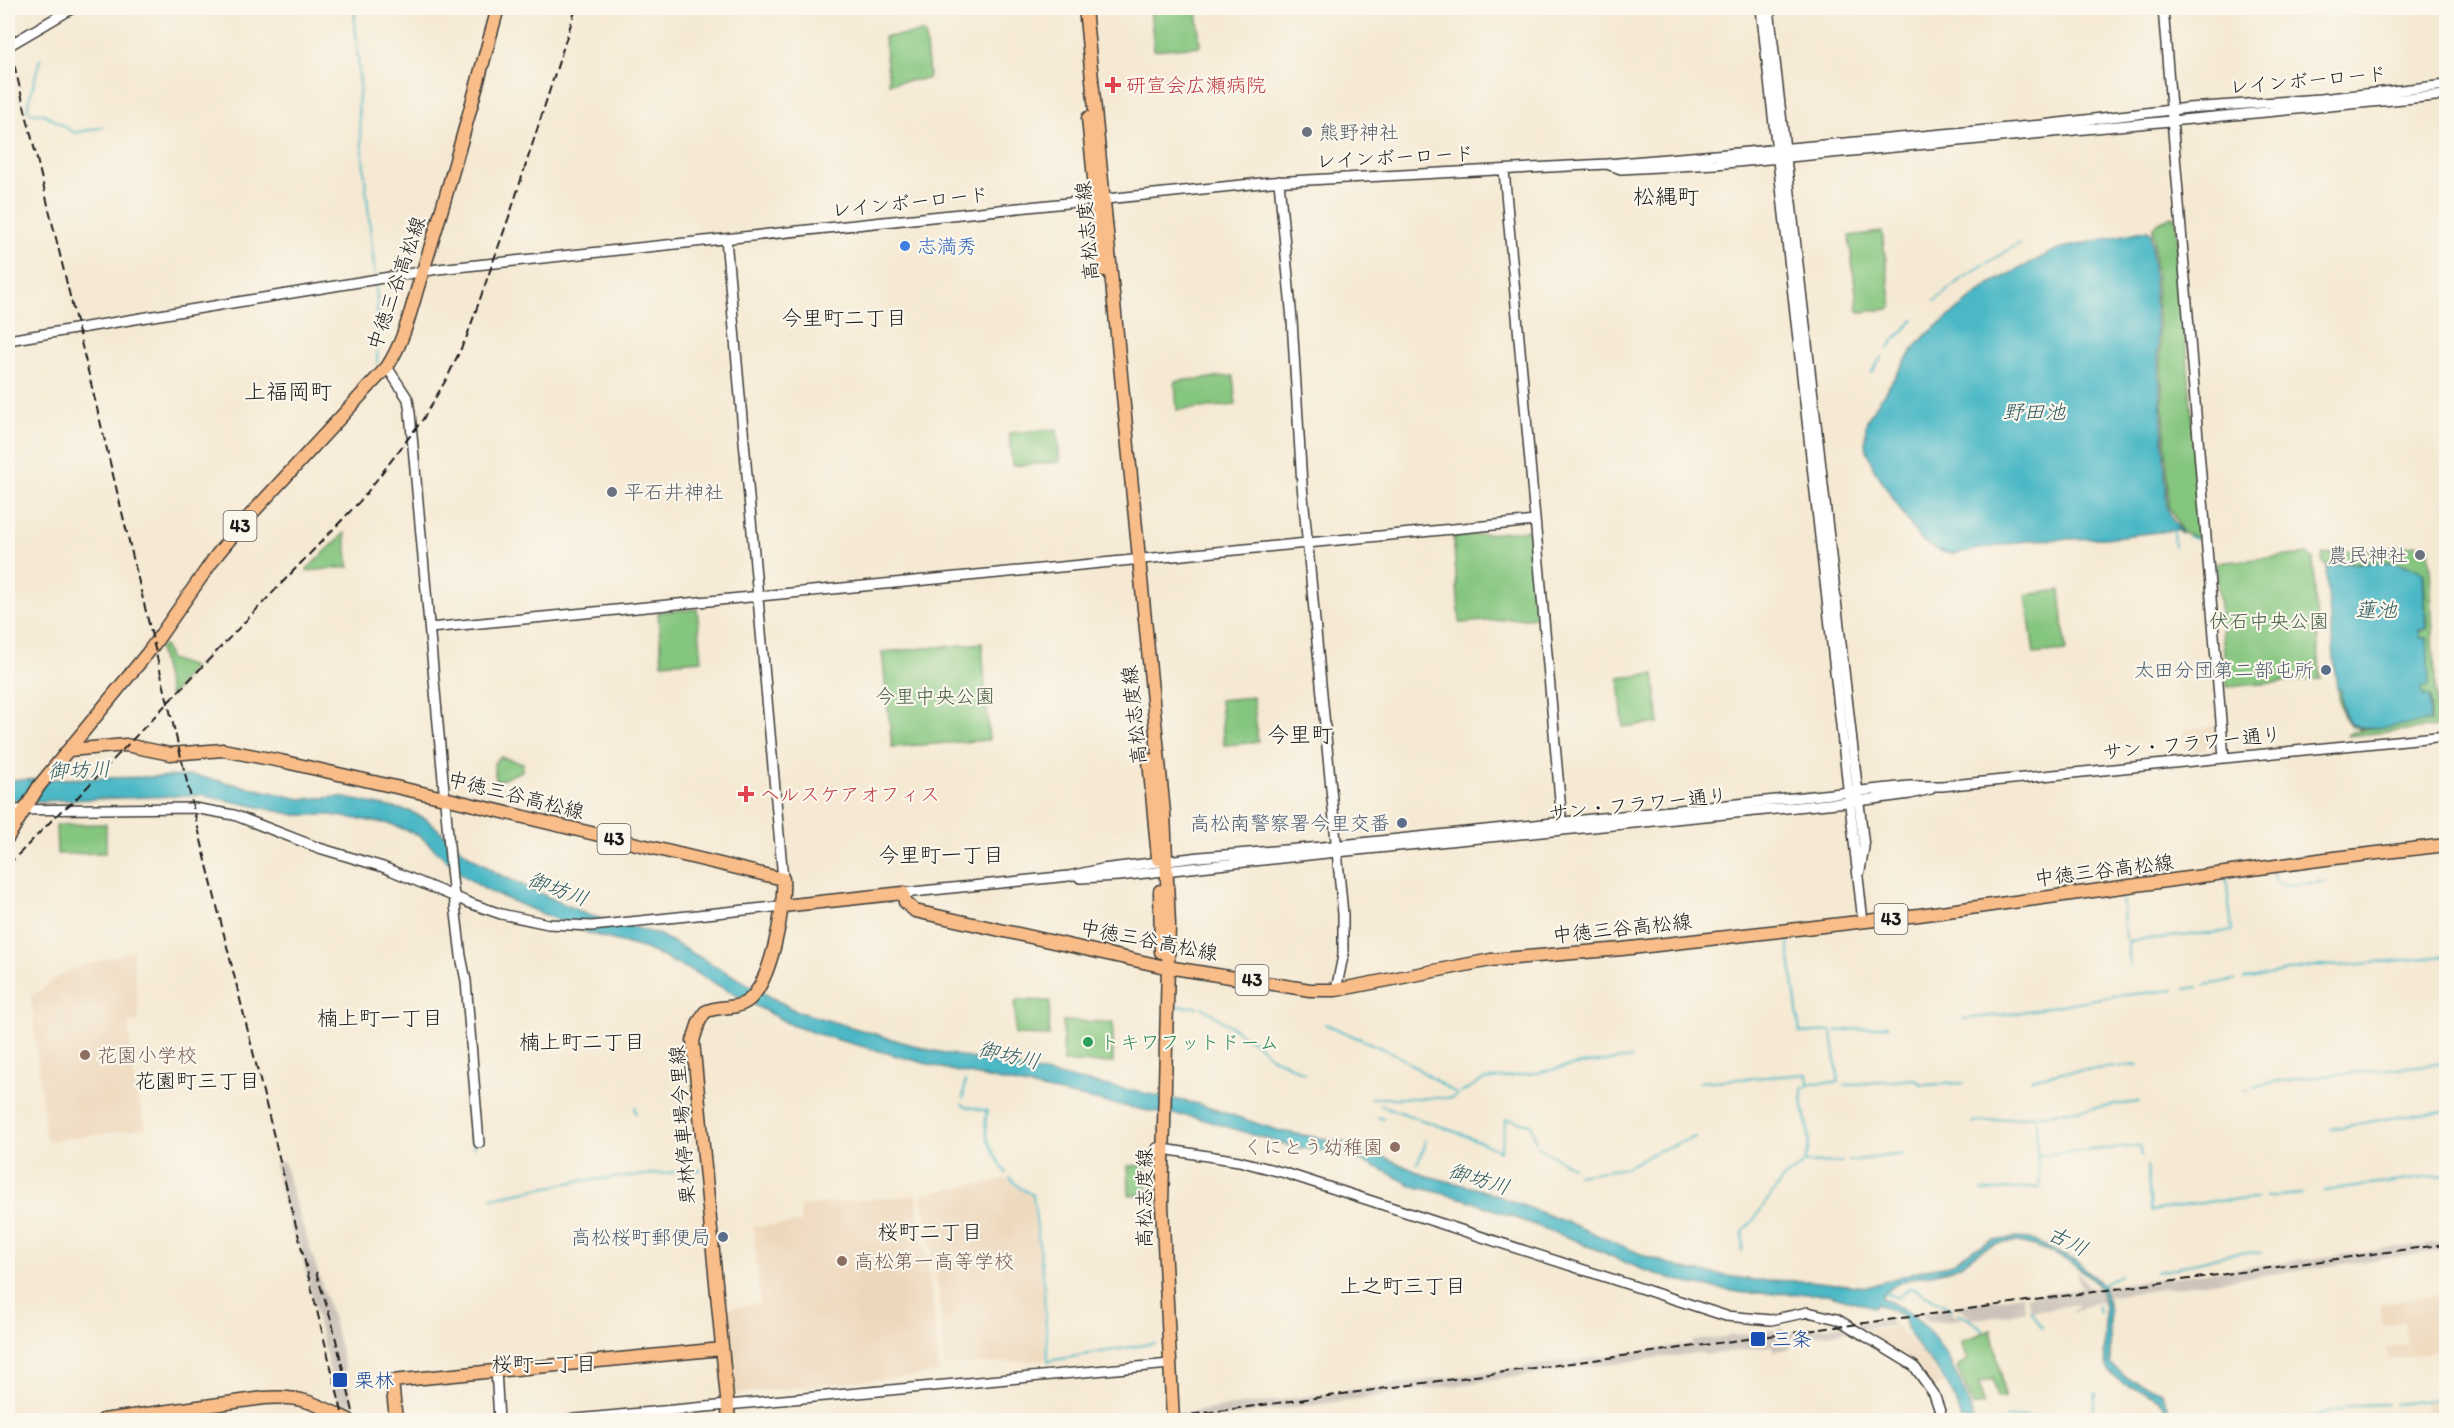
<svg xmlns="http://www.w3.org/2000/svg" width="2454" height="1428" font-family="Itim,'Klee One',sans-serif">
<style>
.built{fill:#edd7bb}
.industrial{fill:#ccc2b9}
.green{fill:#85c67f;stroke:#50714e;stroke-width:1.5}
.water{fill:#4bb8c6;stroke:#346a71;stroke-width:1.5}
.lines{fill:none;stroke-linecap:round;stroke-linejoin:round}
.stream{stroke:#4bb8c6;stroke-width:2}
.minor-casing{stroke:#3d3b37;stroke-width:12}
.major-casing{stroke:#3d3b37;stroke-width:15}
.minor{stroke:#fff;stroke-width:9}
.major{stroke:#f8bd89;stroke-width:12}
.rail{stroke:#1c1c1c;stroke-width:2;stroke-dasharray:9 4.5;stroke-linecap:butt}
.health-dot{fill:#e0444e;stroke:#fbf7ec;stroke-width:2}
.worship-dot{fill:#6b7280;stroke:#fbf7ec;stroke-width:2}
.shop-dot{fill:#3f7fe0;stroke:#fbf7ec;stroke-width:2}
.service-dot{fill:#5c6f8a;stroke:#fbf7ec;stroke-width:2}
.leisure-dot{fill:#2e9e5b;stroke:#fbf7ec;stroke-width:2}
.education-dot{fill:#8d6e63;stroke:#fbf7ec;stroke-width:2}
.transit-dot{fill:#1a4fb4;stroke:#fbf7ec;stroke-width:2}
.labels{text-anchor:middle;stroke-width:4.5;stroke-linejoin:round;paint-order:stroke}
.shield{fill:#fbf7ec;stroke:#5f5e5a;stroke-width:1.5}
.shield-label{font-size:18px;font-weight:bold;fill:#1c1c1c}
.street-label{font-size:20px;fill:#1c1c1c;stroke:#fbf7ec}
.health-label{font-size:20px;fill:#be3a42;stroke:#fbf7ec;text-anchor:start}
.worship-label{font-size:20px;fill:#5b616d;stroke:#fbf7ec;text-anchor:start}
.shop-label{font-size:20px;fill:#366cbe;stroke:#fbf7ec;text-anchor:start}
.park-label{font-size:20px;fill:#466044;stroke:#fbf7ec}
.service-label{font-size:20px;fill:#4e5e75;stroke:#fbf7ec;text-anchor:end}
.leisure-label{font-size:20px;fill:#27864d;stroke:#fbf7ec;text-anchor:start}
.education-label{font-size:20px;fill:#785e54;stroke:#fbf7ec;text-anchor:start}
.transit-label{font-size:20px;fill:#164399;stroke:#fbf7ec;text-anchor:start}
.neighbourhood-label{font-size:21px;fill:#1c1c1c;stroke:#fbf7ec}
.water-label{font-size:21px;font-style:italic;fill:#2f5a60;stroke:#fbf7ec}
.quarter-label{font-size:22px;fill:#1c1c1c;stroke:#fbf7ec}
</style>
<rect width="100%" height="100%" fill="#fbf7ec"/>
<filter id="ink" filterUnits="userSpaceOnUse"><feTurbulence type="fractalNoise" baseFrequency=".0167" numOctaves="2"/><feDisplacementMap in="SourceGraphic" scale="12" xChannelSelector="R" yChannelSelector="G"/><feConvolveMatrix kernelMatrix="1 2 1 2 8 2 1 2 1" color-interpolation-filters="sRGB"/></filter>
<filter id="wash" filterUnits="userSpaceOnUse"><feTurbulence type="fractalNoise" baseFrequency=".008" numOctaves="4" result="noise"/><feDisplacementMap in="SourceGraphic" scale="24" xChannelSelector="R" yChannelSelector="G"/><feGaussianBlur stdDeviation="1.35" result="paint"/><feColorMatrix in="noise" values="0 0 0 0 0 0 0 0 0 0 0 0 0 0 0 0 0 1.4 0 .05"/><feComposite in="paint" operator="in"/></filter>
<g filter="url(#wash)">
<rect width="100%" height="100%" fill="#f5e9d3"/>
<path class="built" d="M2215,726L2216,745L2212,750L2185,752L2183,730Z
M131,951H133L139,1022L128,1023L135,1088L146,1126L144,1128L49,1141L46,1139L31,997L58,977L74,969Z
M1008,1179L1019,1189L1032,1196L1042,1276L1046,1360L945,1366L939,1295L922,1194Z
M916,1195L932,1295L939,1373L733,1394L724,1308L760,1304L753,1227L801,1223L800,1206Z
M2446,1294V1349L2389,1360L2387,1348L2408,1343L2404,1321L2383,1325L2380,1304Z
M1896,1327L1925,1356L1944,1383L1933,1387L1865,1331Z
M2446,1399V1420H2428L2425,1402Z"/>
<path class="industrial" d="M284,1161L292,1193L333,1319L357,1420H342L297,1236L293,1237L274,1164Z
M2446,1241V1250L2118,1295L2108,1297L2105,1286Z
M2075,1272L2081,1275L2089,1287L2097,1288L2101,1293L2103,1303L2095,1302L2071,1314L2079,1304L2032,1311L2026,1296L2083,1288Z
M2022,1295L2026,1311L1977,1319L1966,1313L1975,1319H1970L1964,1311L1955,1306Z
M1946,1308L1962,1319L1927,1323L1919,1312Z
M1885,1318L1896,1325L1789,1339L1790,1349L1773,1351L1772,1346L1708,1355L1699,1353L1655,1358L1203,1420H1131L1692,1344V1341L1777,1330L1782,1327L1784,1333Z"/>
<path class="green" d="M1150,8H1197L1200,46L1154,50Z
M922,33L925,35L929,75L927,79L889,83L884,37Z
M2171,216L2176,218L2202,540L2182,532L2169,506L2153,227Z
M1882,232L1892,307L1889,309L1860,312L1858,311L1849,236Z
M1233,376L1236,405L1177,410L1175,381Z
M1057,429L1060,462L1012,466L1009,433Z
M1529,530L1537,617L1460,623L1453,537Z
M345,533L349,567L307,571V569Z
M2427,544L2429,546L2437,724L2435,727L2348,736V733L2363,730C2342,726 2340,708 2338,689H2341C2343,711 2341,723 2365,729L2431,721L2430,696L2423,695L2422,687L2429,686L2427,638H2420V630L2427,629L2424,573C2409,557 2348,562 2327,567L2322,561L2323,554Z
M2307,554L2313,559L2320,679L2227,687L2216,563Z
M2060,590L2066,651L2034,654L2026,595Z
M697,609L702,660L662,663L658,612Z
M982,643L989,740L892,747L882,652Z
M164,645L170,659L193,667L170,697L159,648Z
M1654,674L1659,723L1623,727L1619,678Z
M1253,697L1258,742L1224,745L1220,700Z
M500,757L523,763L522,771L496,782L494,763Z
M106,824V853L57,854L56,825Z
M1018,1000L1050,1001L1049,1036L1015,1035V1003Z
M1063,1021L1113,1022V1063L1063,1062Z
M1147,1165V1195H1129L1128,1166Z
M1991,1330L2002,1378L2004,1397L1997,1398L1993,1379L1979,1383L1984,1404L1973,1406L1957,1367L1968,1360L1961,1341Z"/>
<path class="water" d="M2148,230L2151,233L2167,506L2171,518L2182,533L2176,530L2105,538L2031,540L1953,554L1939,551L1920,540L1873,467L1865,444L1866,424L1871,413L1912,351L1925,336L1990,284L2058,249Z
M2396,563L2419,569L2423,573L2426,629L2419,630L2420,638H2427L2429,686L2422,687L2423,696H2429L2430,721C2412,723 2360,735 2348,721C2342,713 2342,699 2341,689H2337L2326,573L2328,567L2341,564Z
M197,776L301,799L340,797L409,811L426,819L467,854L498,874L588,915L658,934L796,1011L930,1050L1198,1104L1280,1131L1348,1143L1384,1157L1424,1175L1482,1190L1574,1225L1648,1257L1688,1270L1753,1280L1809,1281L1867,1287L1925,1269L1950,1265L1975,1248L1992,1241L2015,1238L2031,1239L2079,1263L2103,1286L2110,1311V1363L2125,1377L2161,1392L2176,1420H2172C2168,1413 2164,1402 2157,1398C2142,1387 2122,1388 2110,1372C2096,1353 2113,1312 2099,1288C2086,1267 2040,1244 2016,1242C2007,1242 1997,1244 1989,1247C1975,1251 1967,1264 1954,1268C1929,1277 1902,1275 1882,1295V1298C1895,1304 1907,1310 1918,1320C1945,1345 1964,1386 1974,1420H1961L1954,1397L1946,1381L1910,1336L1905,1320L1900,1314L1876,1304L1873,1307L1826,1294L1744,1293L1687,1283L1641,1269L1572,1239L1468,1200L1413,1186L1379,1168L1336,1152L1293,1147L1195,1117L1149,1111L954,1071L827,1037L791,1025L690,970L646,949L588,933L486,890L464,876L420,836L391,824L331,815H296L202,795L40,801L8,799V780Z"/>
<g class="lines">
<path class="stream" d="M354,8L360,85L358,107L375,277
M40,59L27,109L29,112L44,114L75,133L103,127
M376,282L378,321L377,363
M1935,301L1962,278L2020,243
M1888,349L1895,339L1914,320
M1871,373L1882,357
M2173,530L2174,546
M2188,536L2195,539
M2272,871L2276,881L2281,885L2326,882
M2122,893L2125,938
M1787,935L1800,1033L1832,1031
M2130,966L2128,941L2232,931L2226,876
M2244,979L2321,965L2339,966L2446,956
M2205,985L2234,980
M2185,989L2198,987
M1174,1006L1197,1007
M1202,1007L1261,1047L1267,1054L1304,1073
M1963,1019L2011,1014L2106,997L2174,990
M1325,1024L1395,1054L1455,1093
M1836,1031L1889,1026
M2031,1079L2062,1072L2138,1065
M1699,1082L1807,1074L1808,1084
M1845,1085L1915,1079L1922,1085L1964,1083
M2254,1087L2278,1081L2446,1063
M468,1089L474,1148
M2245,1090H2248
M1369,1098H1452L1483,1080L1530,1074L1581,1064L1632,1058
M963,1099L965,1081
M962,1104L963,1105
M1380,1105L1467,1136L1500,1151L1506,1119L1531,1124L1536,1141
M965,1106L987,1111C981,1136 993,1153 1006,1173
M635,1107L636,1113
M2036,1115L2037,1153
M1378,1117L1383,1119
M1973,1123L2139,1102
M2331,1129L2396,1117L2446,1112
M1538,1147L1572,1167
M1849,1161L1903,1154
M1806,1163L1842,1162
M1417,1164L1425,1146V1140
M2147,1166L2151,1211L2214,1201L2256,1199
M1577,1175L1625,1168L1653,1153L1695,1137
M1010,1178L1020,1188L1033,1195L1043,1275L1048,1361L1155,1343
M1981,1191L2040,1187L2037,1155L2139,1146L2141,1156
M2325,1191L2446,1175
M2265,1197L2302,1194
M492,1198L578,1181L700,1170
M1752,1222L1782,1180L1804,1163C1817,1137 1800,1115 1802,1089L1812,1083L1839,1082L1832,1034
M1742,1251L1743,1232L1751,1223
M2156,1272C2191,1267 2226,1249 2261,1253
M2102,1285L2120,1275
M1883,1292L1898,1298L1908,1289L1913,1288L1951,1309
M2098,1306L2100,1313
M2031,1310L2042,1328
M1958,1313L1980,1326L1983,1331
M2395,1404L2446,1398
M2006,1418L2027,1417V1420
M2092,1420L2096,1393
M2282,1420L2311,1417L2358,1405L2387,1404"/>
</g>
</g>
<g filter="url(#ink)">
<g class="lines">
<defs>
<path id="minor" d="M1761,8L1863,922
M1769,8L1864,847L1860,871
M2163,8L2224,758
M8,46L73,8
M1607,164L1621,169L1716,164L2446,95
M1504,170L1561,811L1560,825
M1279,181L1292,320L1302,485L1343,914V956L1336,990
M726,239L783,879
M8,340L438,269L941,216L1271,182L1607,164L1715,155L2042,125L2188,108L2321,99L2446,85
M387,367L408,399L410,413L452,879L461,956L466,981L479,1143
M430,628L1535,521
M8,810L194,808L234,815L319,848L383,867L472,904L501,914L548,924L592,926L783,906
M1080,878L1119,876L1327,853L1858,801L1910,794L1931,789
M903,893L1069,876L1102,869L1200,857L1322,847L1909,786H1942L2446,736
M1157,1148L1239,1161L1285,1173L1726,1316L1771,1320L1808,1312L1837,1319L1914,1366L1934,1394L1943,1420
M496,1370L499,1420
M565,1420L1170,1364"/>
<path id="major" d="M1085,8L1164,813L1169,925L1162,1205L1173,1420
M1088,118L1103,270
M69,750L126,745L170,754L223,750L281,761L453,800L783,879C785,908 771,986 746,1002C734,1010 718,1005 705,1012L699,1022L693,1041L729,1420
M1149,760L1158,859
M8,837L39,786L150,650L216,556L243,523L387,367C405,340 411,308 421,277C450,188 473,98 498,8
M1160,891L1161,952
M783,906L903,893L905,902L915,911L1161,966L1310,990H1336L1491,960L1622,949L1919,915L2326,859L2446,845
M103,1420L264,1398C302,1395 316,1404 349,1420
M396,1420L392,1381L722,1349"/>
</defs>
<use href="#minor" class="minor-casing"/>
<use href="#major" class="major-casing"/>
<use href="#minor" class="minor"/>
<use href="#major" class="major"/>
<path class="rail" d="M8,39L214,894L344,1420
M8,865L61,811L72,803L362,499L423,419L447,378L467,336L511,211L576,8
M316,1272L332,1323L355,1420
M1152,1420L2446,1244"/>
</g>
</g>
<g class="health-dot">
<path d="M1110 76h6v6h6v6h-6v6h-6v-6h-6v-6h6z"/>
<path d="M743 785h6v6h6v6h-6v6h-6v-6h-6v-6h6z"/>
</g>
<g class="worship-dot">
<circle cx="1307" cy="132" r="6"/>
<circle cx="612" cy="492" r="6"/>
<circle cx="2420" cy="555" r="6"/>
</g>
<circle class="shop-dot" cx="905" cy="246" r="6"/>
<g class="service-dot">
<circle cx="2326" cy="670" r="6"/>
<circle cx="1402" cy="823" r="6"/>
<circle cx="723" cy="1237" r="6"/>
</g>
<circle class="leisure-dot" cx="1088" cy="1042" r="6"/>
<g class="education-dot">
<circle cx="85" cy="1055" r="6"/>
<circle cx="1395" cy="1147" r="6"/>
<circle cx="842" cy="1261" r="6"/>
</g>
<g class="transit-dot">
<rect x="1750" y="1331" width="16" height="16" rx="3"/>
<rect x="332" y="1372" width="16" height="16" rx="3"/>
</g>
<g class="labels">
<g class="shield">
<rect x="223.5" y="511" width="33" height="30" rx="4.5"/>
<rect x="597.5" y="824" width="33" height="30" rx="4.5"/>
<rect x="1874.5" y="904" width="33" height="30" rx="4.5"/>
<rect x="1235.5" y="965" width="33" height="30" rx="4.5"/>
</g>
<g class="shield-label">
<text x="240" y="532">43</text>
<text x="614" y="845">43</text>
<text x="1891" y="925">43</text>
<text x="1252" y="986">43</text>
</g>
<g class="street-label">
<text transform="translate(2308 80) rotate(-5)" y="7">レインボーロード</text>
<text transform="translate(1395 157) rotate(-3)" y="7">レインボーロード</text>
<text transform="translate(910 202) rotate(-6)" y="7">レインボーロード</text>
<text transform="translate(1087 231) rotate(-95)" y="7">高松志度線</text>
<text transform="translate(396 283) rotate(-71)" y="7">中徳三谷高松線</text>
<text transform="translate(1134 715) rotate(-96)" y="7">高松志度線</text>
<text transform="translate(2192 743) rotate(-6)" y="7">サン・フラワー通り</text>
<text transform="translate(516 795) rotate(14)" y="7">中徳三谷高松線</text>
<text transform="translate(1638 804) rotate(-6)" y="7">サン・フラワー通り</text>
<text transform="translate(2104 870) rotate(-7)" y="7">中徳三谷高松線</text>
<text transform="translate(1622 928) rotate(-6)" y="7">中徳三谷高松線</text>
<text transform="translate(1149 940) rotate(11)" y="7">中徳三谷高松線</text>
<text transform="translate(682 1125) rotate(-94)" y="7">栗林停車場今里線</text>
<text transform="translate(1144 1198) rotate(-90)" y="7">高松志度線</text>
</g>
<g class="health-label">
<text x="1126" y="92">研宣会広瀬病院</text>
<text x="760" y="801">ヘルスケアオフィス</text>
</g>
<g class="worship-label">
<text x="1319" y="139">熊野神社</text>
<text x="624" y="499">平石井神社</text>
<text x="2408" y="562" text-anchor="end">農民神社</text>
</g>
<g class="shop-label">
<text x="917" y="253">志満秀</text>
</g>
<g class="park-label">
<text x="2269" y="628">伏石中央公園</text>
<text x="935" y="703">今里中央公園</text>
</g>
<g class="service-label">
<text x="2314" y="677">太田分団第二部屯所</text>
<text x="1390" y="830">高松南警察署今里交番</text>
<text x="711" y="1244">高松桜町郵便局</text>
</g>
<g class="leisure-label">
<text x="1100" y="1049">トキワフットドーム</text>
</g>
<g class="education-label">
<text x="97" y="1062">花園小学校</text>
<text x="1383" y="1154" text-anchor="end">くにとう幼稚園</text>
<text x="854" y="1268">高松第一高等学校</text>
</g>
<g class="transit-label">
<text x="1772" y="1346">三条</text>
<text x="354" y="1387">栗林</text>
</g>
<g class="neighbourhood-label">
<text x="844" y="325">今里町二丁目</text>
<text x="941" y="862">今里町一丁目</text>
<text x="380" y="1025">楠上町一丁目</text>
<text x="582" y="1049">楠上町二丁目</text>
<text x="197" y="1088">花園町三丁目</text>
<text x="930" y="1239">桜町二丁目</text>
<text x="1403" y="1293">上之町三丁目</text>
<text x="544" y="1371">桜町一丁目</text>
</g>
<g class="water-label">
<text x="2034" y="419">野田池</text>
<text x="2376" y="617">蓮池</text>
<text transform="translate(79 770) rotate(-2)" y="7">御坊川</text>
<text transform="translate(558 889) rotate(20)" y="7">御坊川</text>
<text transform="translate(1009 1055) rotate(13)" y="7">御坊川</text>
<text transform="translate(1479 1179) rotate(17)" y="7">御坊川</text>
<text transform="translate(2068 1241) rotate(27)" y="7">古川</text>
</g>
<g class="quarter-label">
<text x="1666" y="204">松縄町</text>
<text x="288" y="399">上福岡町</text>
<text x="1300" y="742">今里町</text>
</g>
</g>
<rect width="2454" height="1428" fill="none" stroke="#fbf7ec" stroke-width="30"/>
</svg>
